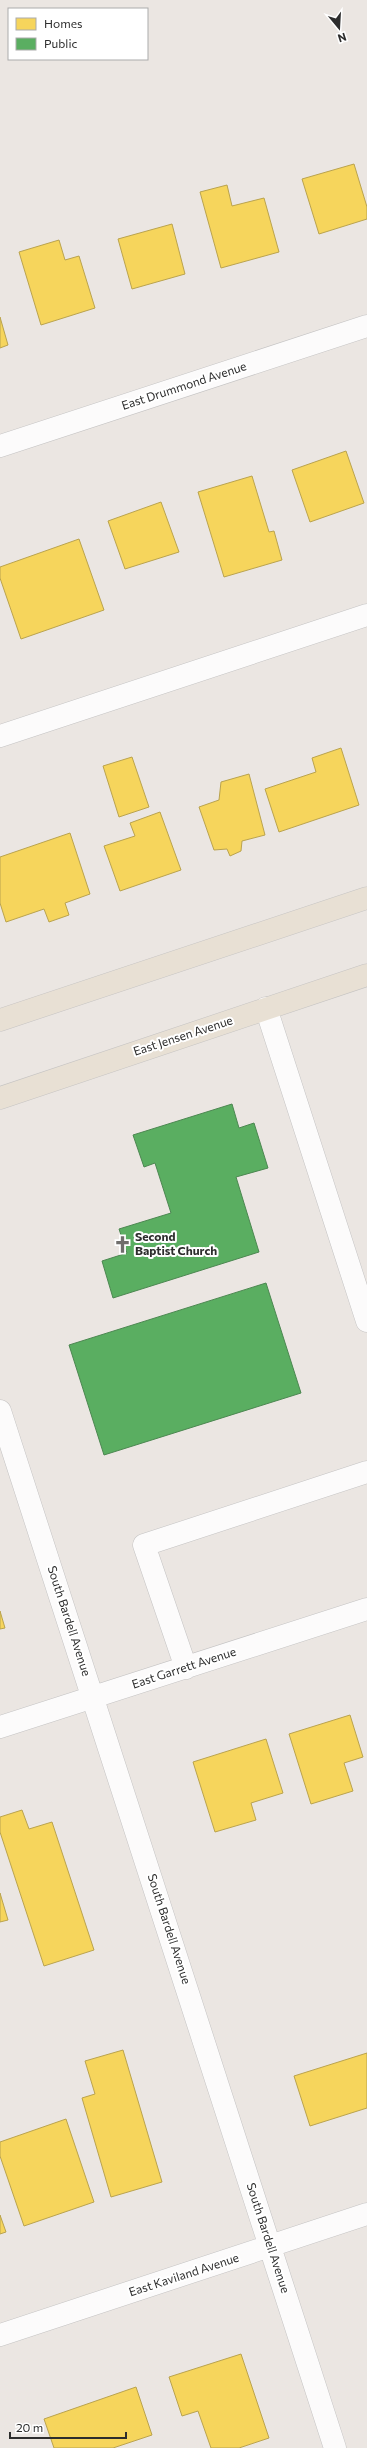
<svg xmlns="http://www.w3.org/2000/svg" width="367" height="2448" font-family="Commissioner,sans-serif">
<style>
.homes{fill:#f6d55c;stroke:#baa34e}
.public{fill:#5aae61;stroke:#4c8751}
.lines{fill:none;stroke-linecap:round;stroke-linejoin:round}
.minor-casing{stroke:#c4c3c3;stroke-width:23}
.major-casing{stroke:#c6c4c3;stroke-width:23}
.minor{stroke:#fcfbfb;stroke-width:22}
.major{stroke:#e8e0d4;stroke-width:22}
.labels{text-anchor:middle;stroke-width:4;stroke-linejoin:round;paint-order:stroke}
.street-label{font-size:12px;fill:#2d2d2d;stroke:#fff}
.poi-label{font-size:12px;font-weight:bold;fill:#2d2d2d;stroke:#fff;text-anchor:start}
</style>
<rect width="100%" height="100%" fill="#ebe6e2"/>
<path class="homes" d="M354,164L367,207V219L319,234L302,179Z
M227,185L232,206L264,198L279,252L221,268L200,192Z
M172,224L185,274L132,289L118,239Z
M59,240L65,260L79,256L95,308L41,325L19,252Z
M0,317L8,345L0,348Z
M346,451L364,503L310,522L292,470Z
M252,476L269,532L274,531L282,560L224,577L198,492Z
M161,502L179,552L125,569L108,521Z
M79,539L104,610L21,639L0,578V567Z
M341,748L359,805L279,832L265,789L316,772L312,758Z
M132,757L149,807L119,817L103,766Z
M249,774L265,835L242,841L241,851L230,856L227,849L214,850L199,807L219,800L221,782Z
M160,812L181,870L120,891L104,846L135,836L130,823Z
M70,833L90,894L65,903L69,915L49,922L44,909L6,922L0,903V857Z
M0,1611L5,1628L0,1629Z
M350,1715L363,1757L344,1763L353,1791L311,1804L289,1734Z
M266,1739L283,1793L251,1803L256,1820L215,1832L193,1762Z
M22,1810L29,1829L52,1822L94,1950L44,1966L0,1832V1817Z
M0,1893L8,1920L0,1922Z
M123,2050L162,2182L111,2197L82,2098L95,2094L85,2061Z
M367,2053V2108L310,2126L294,2076Z
M66,2119L94,2202L24,2226L0,2156V2142Z
M0,2215L6,2232L0,2234Z
M241,2354L269,2438L239,2448H211L198,2411L182,2416L169,2377Z
M136,2387L152,2435L113,2448H54L44,2419Z"/>
<path class="public" d="M232,1104L239,1128L254,1123L268,1168L236,1177L259,1252L113,1298L102,1261L127,1253L119,1229L171,1213L155,1163L144,1167L133,1135Z
M266,1283L301,1393L104,1455L69,1345Z"/>
<g class="lines">
<defs>
<path id="minor" d="M0,446L367,326
M0,736L367,615
M266,1008L367,1321
M0,1411L335,2448
M186,1668L144,1545L367,1472
M0,1727L367,1609
M0,2335L367,2214"/>
<path id="major" d="M0,1020L367,898
M0,1098L367,975"/>
</defs>
<use href="#minor" class="minor-casing"/>
<use href="#major" class="major-casing"/>
<use href="#minor" class="minor"/>
<use href="#major" class="major"/>
</g>
<defs>
<symbol id="church-bare" viewBox="-9 -9 18 18"><path d="M-1.2-6h2.4v3.5h3.3v2.4h-3.3V6h-2.4V-.1h-3.3v-2.4h3.3Z" fill="#706e6c" stroke="#fff" stroke-width="2.5" paint-order="stroke"/></symbol>
</defs>
<g fill-rule="evenodd">
<use href="#church-bare" x="110" y="1232" width="25" height="25"/>
</g>
<g class="labels">
<g class="street-label">
<text transform="translate(184 386) rotate(-18)" y="4">East Drummond Avenue</text>
<text transform="translate(183 1036) rotate(-18)" y="4">East Jensen Avenue</text>
<text transform="translate(69 1621) rotate(72)" y="4">South Bardell Avenue</text>
<text transform="translate(184 1668) rotate(-18)" y="4">East Garrett Avenue</text>
<text transform="translate(169 1929) rotate(72)" y="4">South Bardell Avenue</text>
<text transform="translate(268 2238) rotate(72)" y="4">South Bardell Avenue</text>
<text transform="translate(184 2275) rotate(-18)" y="4">East Kaviland Avenue</text>
</g>
<g class="poi-label">
<text x="135" y="1241">Second<tspan x="135" dy="14">Baptist Church</tspan></text>
</g>
</g>
<rect x="8" y="8" width="140" height="52" fill="#ffffff" stroke="#ababab"/>
<rect x="16" y="18" width="20" height="12" fill="#f6d55c" stroke="#ababab"/>
<text x="44" y="28" font-size="12" fill="#2d2d2d">Homes</text>
<rect x="16" y="38" width="20" height="12" fill="#5aae61" stroke="#ababab"/>
<text x="44" y="48" font-size="12" fill="#2d2d2d">Public</text>
<g transform="translate(339 28) rotate(162)" stroke="#ffffff" stroke-width="3" paint-order="stroke">
<path d="M0-3L7 15L0 10L-7 15Z" fill="#2d2d2d"/>
<text y="-6" font-size="11" font-weight="bold" text-anchor="middle" fill="#2d2d2d">N</text>
</g>
<path d="M10 2432v6h116v-6" fill="none" stroke="#2d2d2d" stroke-width="2"/>
<text x="16" y="2432" font-size="12" fill="#2d2d2d" stroke="#ffffff" stroke-width="3" paint-order="stroke">20 m</text>
</svg>
